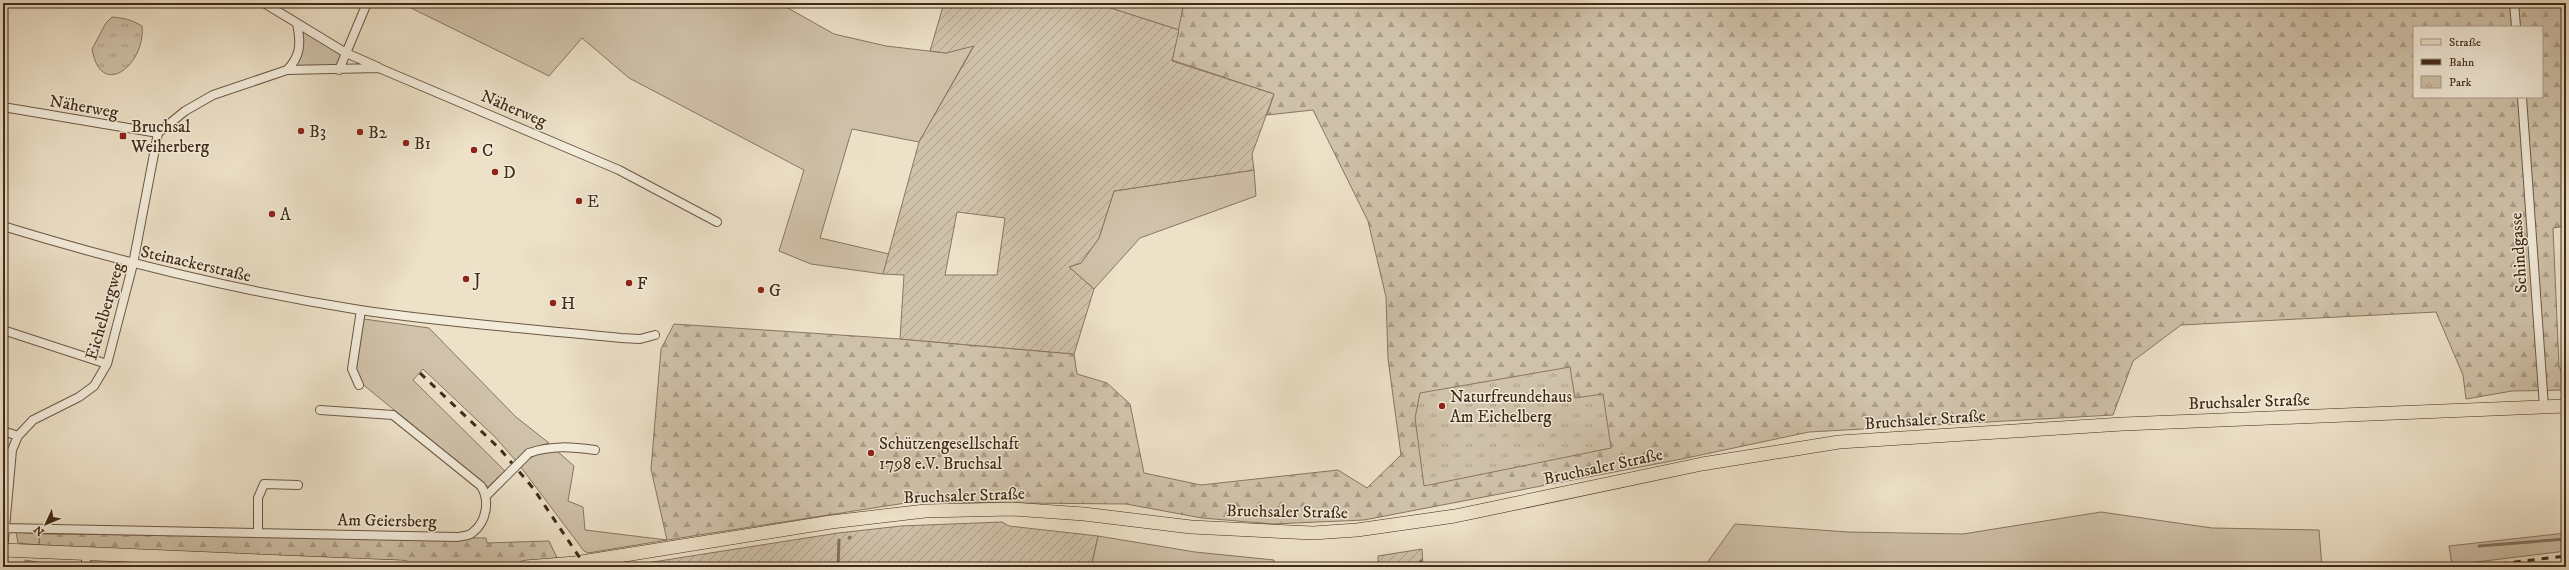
<svg xmlns="http://www.w3.org/2000/svg" width="2569" height="570" font-family="'IM FELL DW Pica',serif">
<style>
.grass{fill:#d0c2aa;stroke:#887660}
.forest{fill:url(#forest-firs);stroke:#887660;fill-rule:evenodd}
.park{fill:url(#park-tufts);stroke:#887660}
.garden{fill:url(#garden-furrows);stroke:#887660;fill-rule:evenodd}
.lines{fill:none;stroke-linecap:round;stroke-linejoin:round}
.stream{stroke:#85735d;stroke-width:3}
.street-casing{stroke:#6c5843;stroke-width:10}
.primary-casing{stroke:#412a17;stroke-width:14}
.street{stroke:#f3ecdb;stroke-width:8}
.primary{stroke:#ede1c8;stroke-width:13}
.rail{stroke:#412a17;stroke-width:3;stroke-dasharray:7 7;stroke-linecap:butt}
.street-bridge-casing{stroke:#6c5843;stroke-width:10;stroke-linecap:butt}
.street-bridge{stroke:#f3ecdb;stroke-width:8}
.poi-dot{fill:#8f2418;stroke:#f3ecdb;stroke-width:1.5}
.labels{text-anchor:middle;stroke-width:3;stroke-linejoin:round;paint-order:stroke}
.street-label{font-size:17px;fill:#412a17;stroke:#f3ecdb}
.poi-label{font-size:17px;fill:#412a17;stroke:#f3ecdb;text-anchor:start}
</style>
<defs>
<pattern id="forest-firs" width="22" height="20" patternUnits="userSpaceOnUse"><rect width="22" height="20" fill="#d0c2aa"/><path d="M5 1l3.5 6h-7zM16 11l3.5 6h-7z" fill="#aa9e89"/></pattern>
<pattern id="park-tufts" width="24" height="20" patternUnits="userSpaceOnUse"><rect width="24" height="20" fill="#d0c2aa"/><path d="M3 7l-1-3M5 7V3M7 7l1-3M15 17l-1-3M17 17v-4M19 17l1-3" fill="none" stroke="#aa9e89"/></pattern>
<pattern id="garden-furrows" width="10" height="10" patternUnits="userSpaceOnUse"><rect width="10" height="10" fill="#d0c2aa"/><path d="M-1 1l2-2M0 10L10 0M9 11l2-2" fill="none" stroke="#aa9e89"/></pattern>
</defs>
<rect width="100%" height="100%" fill="#ede1c8"/>
<filter id="stains"><feTurbulence type="fractalNoise" baseFrequency=".005" numOctaves="4"/><feColorMatrix values="0 0 0 0 .2 0 0 0 0 .09 0 0 0 0 .02 0 0 0 .5 -.17"/></filter>
<radialGradient id="worn" r=".72"><stop offset=".6" stop-color="#630" stop-opacity="0"/><stop offset="1" stop-color="#630" stop-opacity=".3"/></radialGradient>
<path class="grass" d="M413,3H779L834,34L886,46L946,53L974,45L919,142L852,129L820,238L889,254L883,274L811,264L779,251L804,170L629,78L582,38L549,76L411,8Z
M1095,3H1184L1179,30Z
M297,24L346,53L339,70H287L295,61Z
M1254,170L1256,196L1140,238L1094,289L1069,267L1081,263L1099,238L1114,191Z
M364,319L429,328L516,417L549,443L528,449L516,461L496,438L423,369L413,380L505,471L488,487L360,382L356,371Z
M556,450L574,466L568,501L583,507L585,530L667,540L588,553L584,551L520,466L531,456Z
M2101,512L2212,528L2319,530L2322,567H1704L1735,524L1848,532L1963,534Z
M16,532L40,534L39,545L18,543Z
M2566,533V551L2452,565L2449,546Z
M1098,536L1195,552L1274,560V567H1091Z
M25,560L66,567H25Z"/>
<path class="forest" d="M1184,3H2566V226L2553,228L2559,366L2566,383V390L2512,391L2466,399L2463,375L2436,312L2181,325L2133,361L2113,415L1809,432L1682,459L1364,520L1273,524L1202,518L1126,504L912,502L667,540L651,469L661,349L674,324L900,339L1074,354L1077,374L1107,383L1130,404L1144,473L1201,485L1338,470L1367,488L1401,455L1388,359L1386,297L1368,221L1313,110L1267,115L1274,94L1172,60ZM2414,27H2542V97H2414Z
M40,534L486,538L487,543L549,541L558,560L501,566L454,567L39,545Z"/>
<path class="park" d="M112,17C124,18 132,20 142,26C146,64 101,101 92,49L106,23Z
M1570,367L1575,398L1603,394L1611,448L1424,486L1415,418L1420,393Z"/>
<path class="garden" d="M944,3H1095L1179,30L1172,61L1274,94L1252,154L1254,170L1114,191L1099,238L1081,263L1069,267L1094,289L1074,354L900,339L904,275L883,274L919,142L974,46L946,53L930,51ZM957,212L1005,218L997,275H945Z
M1002,522L1009,526L1098,536L1091,567H621L838,533L901,526Z
M1422,549L1423,567H1378V556Z"/>
<g class="lines">
<path class="stream" d="M849,538L850,537
M2479,546L2566,539
M838,567L839,540
M1420,567L1421,561"/>
<defs>
<path id="street" d="M264,3L346,53L378,67
M2514,3L2516,27
M287,70L379,68L619,170L717,222
M339,70L367,3
M2522,97L2544,407
M3,107L158,133L185,111L213,95L287,70C301,56 301,43 297,24
M3,226C120,262 239,291 360,310C447,323 534,329 621,338L640,339L655,335
M3,330L107,364
M359,385L352,369L361,310
M3,431L18,436
M529,453C552,445 572,447 595,450
M487,495L500,482
M3,528L457,537C462,536 469,536 472,533C487,522 490,500 481,486L393,415L320,410
M258,533V498L264,484L298,485
M3,550L12,450L18,436L33,420L79,397L94,386L107,364L133,264L158,133
M86,567V555"/>
<path id="primary" d="M3,550L404,567
M525,567L575,563L831,522L925,511L1012,509L1084,514L1191,527L1313,533L1357,530L1455,516L1702,464L1839,442L2123,424L2566,406"/>
</defs>
<use href="#street" class="street-casing"/>
<use href="#primary" class="primary-casing"/>
<use href="#street" class="street"/>
<use href="#primary" class="primary"/>
<path class="rail" d="M420,373L500,449L533,488L586,567
M2472,567L2566,556"/>
<defs>
<path id="street-bridge" d="M500,482L529,453"/>
</defs>
<use href="#street-bridge" class="street-bridge-casing"/>
<use href="#street-bridge" class="street-bridge"/>
</g>
<g class="poi-dot">
<circle cx="301" cy="131" r="4"/>
<circle cx="360" cy="132" r="4"/>
<rect x="119" y="132" width="8" height="8" rx="2"/>
<circle cx="406" cy="143" r="4"/>
<circle cx="474" cy="150" r="4"/>
<circle cx="495" cy="172" r="4"/>
<circle cx="579" cy="201" r="4"/>
<circle cx="272" cy="214" r="4"/>
<circle cx="466" cy="279" r="4"/>
<circle cx="629" cy="283" r="4"/>
<circle cx="761" cy="290" r="4"/>
<circle cx="553" cy="303" r="4"/>
<circle cx="1442" cy="406" r="4"/>
<circle cx="871" cy="453" r="4"/>
</g>
<g class="labels">
<g class="street-label">
<text transform="translate(84 106) rotate(10)" y="6">Näherweg</text>
<text transform="translate(514 108) rotate(23)" y="6">Näherweg</text>
<text transform="translate(2518 253) rotate(-94)" y="6">Schindgasse</text>
<text transform="translate(196 263) rotate(13)" y="6">Steinackerstraße</text>
<text transform="translate(104 311) rotate(-74)" y="6">Eichelbergweg</text>
<text transform="translate(2249 401) rotate(-2)" y="6">Bruchsaler Straße</text>
<text transform="translate(1925 419) rotate(-4)" y="6">Bruchsaler Straße</text>
<text transform="translate(1603 466) rotate(-12)" y="6">Bruchsaler Straße</text>
<text transform="translate(964 495) rotate(-2)" y="6">Bruchsaler Straße</text>
<text transform="translate(1287 511) rotate(1)" y="6">Bruchsaler Straße</text>
<text transform="translate(387 520) rotate(1)" y="6">Am Geiersberg</text>
</g>
<g class="poi-label">
<text x="131" y="132">Bruchsal<tspan x="131" dy="20">Weiherberg</tspan></text>
<text x="309" y="137">B3</text>
<text x="368" y="138">B2</text>
<text x="414" y="149">B1</text>
<text x="482" y="156">C</text>
<text x="503" y="178">D</text>
<text x="587" y="207">E</text>
<text x="280" y="220">A</text>
<text x="474" y="285">J</text>
<text x="637" y="289">F</text>
<text x="769" y="296">G</text>
<text x="561" y="309">H</text>
<text x="1450" y="402">Naturfreundehaus<tspan x="1450" dy="20">Am Eichelberg</tspan></text>
<text x="879" y="449">Schützengesellschaft<tspan x="879" dy="20">1798 e.V. Bruchsal</tspan></text>
</g>
</g>
<rect width="2569" height="570" fill="none" stroke="#ede1c8" stroke-width="16"/>
<rect x="4" y="4" width="2561" height="562" fill="none" stroke="#412a17" stroke-width="2"/>
<rect x="8" y="8" width="2553" height="554" fill="none" stroke="#412a17"/>
<rect x="2413" y="26" width="130" height="72" fill="#f3ecdb" stroke="#ac9e8d"/>
<rect x="2421" y="39" width="20" height="6" fill="#ede1c8" stroke="#ac9e8d"/>
<text x="2449" y="46" font-size="12" fill="#412a17">Straße</text>
<rect x="2421" y="59" width="20" height="6" fill="#412a17" stroke="#ac9e8d"/>
<text x="2449" y="66" font-size="12" fill="#412a17">Bahn</text>
<rect x="2421" y="76" width="20" height="12" fill="url(#park-tufts)" stroke="#ac9e8d"/>
<text x="2449" y="86" font-size="12" fill="#412a17">Park</text>
<g transform="translate(46 524) rotate(226)" stroke="#f3ecdb" stroke-width="3" paint-order="stroke">
<path d="M0-3L7 15L0 10L-7 15Z" fill="#412a17"/>
<text y="-6" font-size="11" font-weight="bold" text-anchor="middle" fill="#412a17">N</text>
</g>
<rect width="100%" height="100%" filter="url(#stains)"/>
<rect width="100%" height="100%" fill="url(#worn)"/>
</svg>
